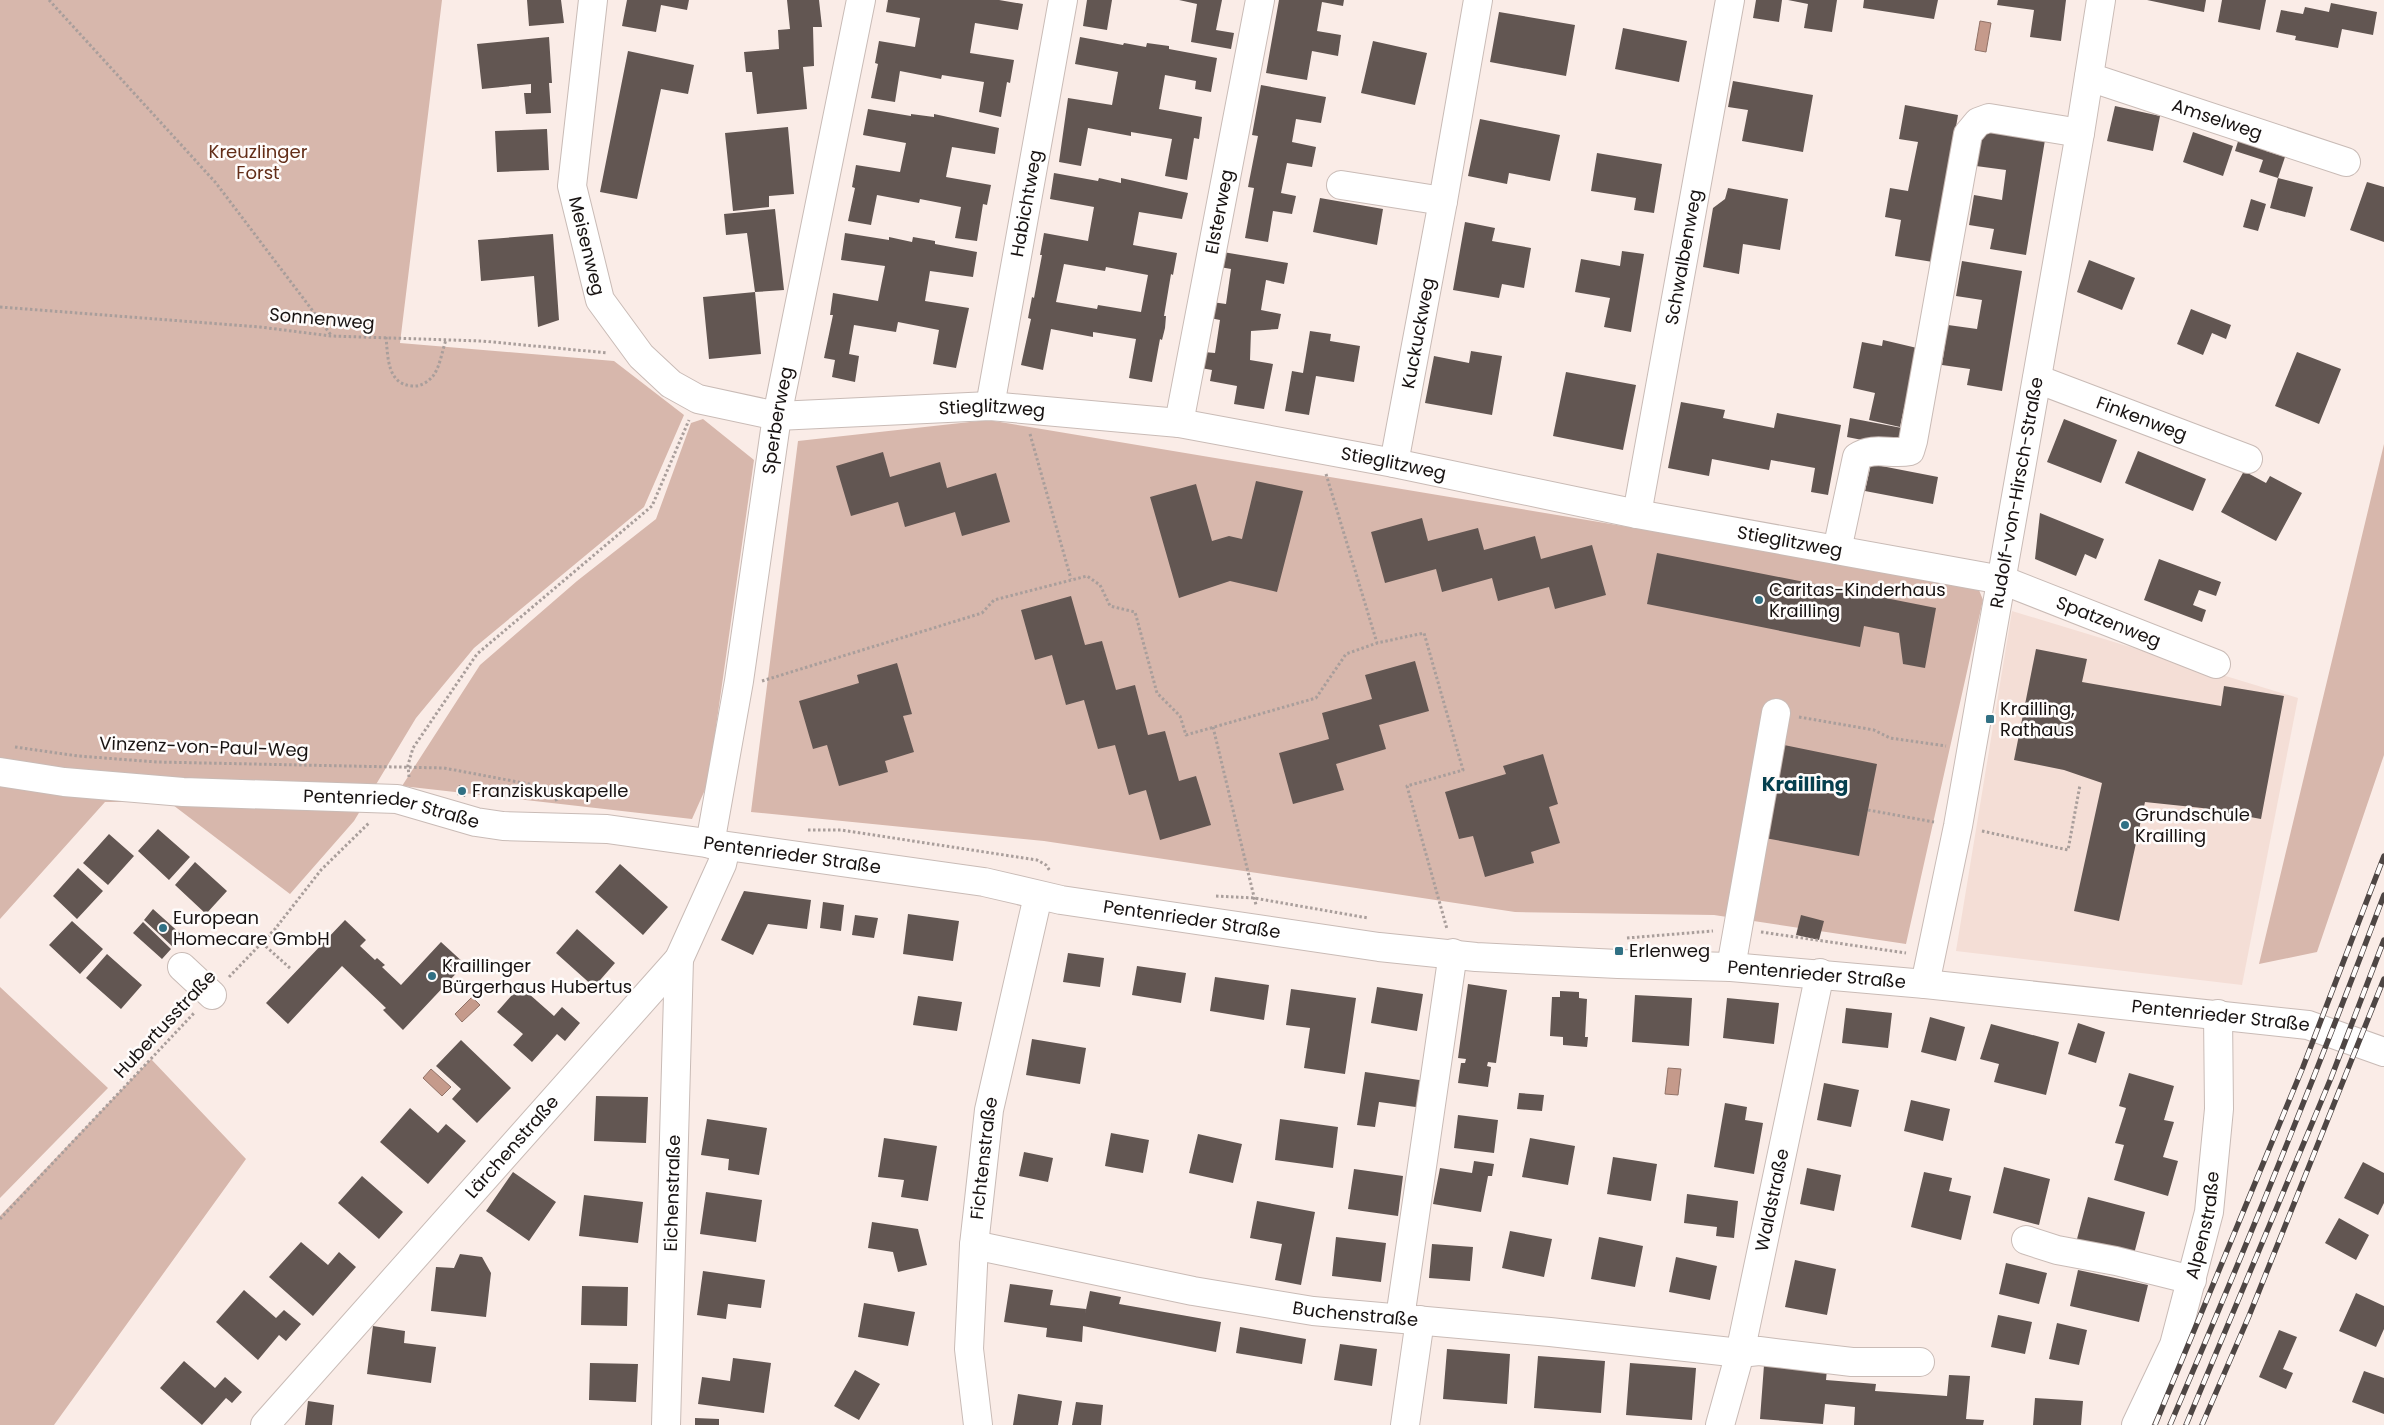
<svg xmlns="http://www.w3.org/2000/svg" width="2384" height="1425" font-family="Poppins,sans-serif">
<style>
.built{fill:#f4ded6}
.green{fill:#d7b7ac}
.water{fill:#c59a8b;stroke:#917267}
.building{fill:#625652;fill-rule:evenodd}
.lines{fill:none;stroke-linecap:round;stroke-linejoin:round}
.minor-casing{stroke:#c9bbb6;stroke-width:30}
.path{stroke:#a99e9b;stroke-width:3;stroke-dasharray:2.5 2.5;stroke-linecap:butt}
.minor{stroke:#fff;stroke-width:28}
.rail-casing{stroke:#4e4644;stroke-width:5.5}
.rail{stroke:#fffcfb;stroke-width:4;stroke-dasharray:11;stroke-linecap:butt}
.poi-dot{fill:#307084;stroke:#fffcfb;stroke-width:2}
.labels{text-anchor:middle;stroke-width:5;stroke-linejoin:round;paint-order:stroke}
.street-label{font-size:18px;fill:#181312;stroke:#fffcfb}
.park-label{font-size:18px;fill:#632d18;stroke:#fffcfb}
.poi-label{font-size:18px;fill:#181312;stroke:#fffcfb;text-anchor:start}
.quarter-label{font-size:20px;font-weight:bold;fill:#053f4e;stroke:#fffcfb}
</style>
<rect width="100%" height="100%" fill="#faece7"/>
<path class="built" d="M2012,611L2298,698L2242,985L1956,951Z"/>
<path class="green" d="M0,0H442L400,343L614,361L684,415L644,507L474,648L416,718L354,821L290,894L169,802H105L0,919Z
M703,419L754,460L708,783L692,819L402,786L480,665L577,581L656,519L691,423Z
M988,420L1977,585L1983,600L1906,944L1714,915L1515,912L1044,841L751,812L798,441Z
M2384,444V755L2317,952L2259,964Z
M0,987L108,1088L0,1198Z
M151,1059L246,1159L54,1425H0V1216Z"/>
<path class="water" d="M1980,21L1991,23L1986,52L1975,50Z
M472,997L480,1005L462,1022L455,1014Z
M1668,1068L1681,1069L1678,1095L1665,1094Z
M431,1069L451,1087L442,1096L423,1078Z"/>
<path class="building" d="M527,0H561L564,23L529,26Z
M627,0H689L687,10L661,5L656,32L622,26Z
M787,0H819L822,27H813L814,66L803,67L807,109L757,114L752,72H746L744,52L779,49L778,30L790,29Z
M888,0H999L1023,4L1018,30L975,23L970,53L1014,60L1010,83L1007,82L1001,117L979,112L984,82L942,75L941,79L900,71L895,102L871,98L878,64L875,63L879,41L915,47L920,18L886,12Z
M1087,0H1112L1107,30L1083,26Z
M1179,0H1222L1216,30L1234,33L1231,49L1191,42L1197,4Z
M1279,0H1344L1343,6L1322,2L1317,31L1341,35L1338,56L1312,51L1307,80L1266,73Z
M1756,0H1782L1779,22L1753,18Z
M1788,0H1837L1832,32L1804,28L1808,4Z
M1864,0H1938L1934,19L1863,8Z
M1998,0H2066L2061,41L2030,37L2034,10L1997,5Z
M2147,0H2206L2204,12Z
M2222,0H2266L2260,30L2218,22Z
M2331,3L2377,12L2373,35L2342,29L2338,48L2295,40L2296,36L2276,32L2281,10L2303,14L2305,7L2329,12Z
M1499,12L1575,25L1566,76L1490,62Z
M1623,28L1687,41L1679,82L1615,69Z
M549,37L552,83H549L551,113L526,114L524,93H531V84L482,89L477,44Z
M1080,37L1123,45L1124,43L1146,47L1147,43L1169,46V49L1217,58L1211,92L1195,89L1196,81L1165,75L1159,109L1202,117L1199,139L1194,138L1187,180L1165,176L1172,139L1131,132V136L1088,128L1081,166L1059,162L1068,98L1112,105L1118,72L1075,64Z
M1373,41L1427,53L1415,105L1361,93Z
M628,51L694,65L688,94L661,89L637,199L600,192Z
M1733,81L1813,95L1803,152L1742,141L1748,110L1728,107Z
M1261,85L1326,97L1321,123L1296,119L1292,142L1316,147L1312,167L1287,163L1281,193L1296,196L1292,214L1273,211L1268,242L1245,238L1254,188L1248,187L1258,136L1252,135Z
M1905,105L1958,115L1933,262L1895,256L1901,220L1885,217L1890,188L1908,191L1918,142L1899,139Z
M2115,106L2160,116L2153,151L2107,141Z
M868,109L911,116V114L934,117V114L999,128L995,154L952,147L946,177L991,185L987,205L983,204L977,241L955,238L961,207L920,199L919,203L877,195L871,225L848,221L855,188L852,187L856,165L900,172L906,143L863,135Z
M1480,119L1560,135L1550,181L1509,173L1507,184L1468,176Z
M788,127L794,194L769,196V207L733,211L725,133Z
M547,129L549,170L497,172L495,131Z
M1981,131L2045,140L2026,255L1990,249L1994,229L1969,225L1974,195L2002,200L2006,170L1976,166Z
M2193,132L2233,146L2223,176L2183,162Z
M2240,135L2268,144L2266,151L2285,157L2278,178L2313,187L2305,217L2270,208L2278,178L2259,172L2263,160L2235,151Z
M1597,153L1662,164L1654,213L1634,210L1636,198L1591,191Z
M1054,173L1098,181L1099,178L1121,183V178L1188,193L1182,219L1139,212L1133,245L1177,253L1173,275L1171,274L1164,316H1166L1165,328L1162,340L1160,339L1152,382L1129,378L1136,339L1093,332V337L1051,329L1043,370L1021,365L1031,319L1028,318L1032,297L1034,298L1042,255H1040L1044,233L1088,241L1094,207L1050,199ZM1064,264L1105,271L1106,267L1148,275L1141,312L1098,305L1097,309L1056,302Z
M2367,182L2384,187V242L2350,230Z
M1728,188L1788,199L1780,250L1743,244L1739,274L1703,267L1713,208L1725,199Z
M1320,198L1383,209L1377,245L1313,232Z
M2251,199L2266,204L2258,231L2243,227Z
M775,209L784,290L755,292L761,354L709,359L703,297L755,292L747,233L726,235L724,214Z
M1465,222L1495,228L1492,241L1531,248L1524,288L1502,284L1499,298L1453,290Z
M845,233L889,240V237L912,242L913,237L935,241V244L977,252L973,277L930,271L925,301L969,308L956,368L933,364L939,330L898,322L896,332L854,325L849,354L859,356L855,382L832,377L835,360L824,358L833,315H830L833,293L878,301L885,266L841,260Z
M553,234L559,320L538,327L534,276L481,281L478,240Z
M1622,251L1644,254L1631,332L1604,327L1610,298L1575,292L1581,259L1620,266Z
M1223,252L1288,263L1284,284L1266,280L1261,310L1281,314L1278,329L1251,331L1250,360L1273,364L1264,409L1234,404L1237,386L1210,381L1212,370L1201,368L1204,352L1215,353L1220,320L1210,318L1212,302L1226,304L1231,269L1220,267Z
M2089,260L2135,278L2122,310L2077,292Z
M1962,261L2022,271L2002,391L1967,385L1970,369L1942,365L1948,325L1977,329L1982,300L1956,296Z
M2191,309L2231,325L2226,339L2212,333L2203,355L2177,344Z
M1310,331L1331,334L1330,341L1360,346L1354,382L1316,376L1309,415L1285,411L1292,371L1303,373Z
M1883,340L1917,348L1900,427L1869,420L1875,393L1853,388L1862,342L1882,346Z
M1471,351L1502,356L1492,415L1425,403L1434,356L1469,363Z
M2297,352L2341,369L2319,424L2275,406Z
M1566,372L1636,385L1623,450L1553,436Z
M1681,402L1725,410L1723,418L1774,428L1777,413L1841,425L1828,495L1811,492L1815,468L1771,460L1769,470L1712,459L1709,476L1668,468Z
M1850,418L1907,429L1903,448L1847,437Z
M2064,419L2117,440L2101,483L2047,462Z
M2138,451L2206,479L2193,511L2125,483Z
M883,452L890,477L940,462L947,488L996,473L1010,522L962,536L955,512L905,527L898,502L851,516L836,466Z
M1871,464L1938,477L1933,504L1865,491Z
M2244,471L2266,483L2270,476L2302,493L2276,541L2221,512Z
M1256,481L1303,491L1277,592L1230,581L1179,598L1150,497L1196,484L1212,541L1229,536L1242,539Z
M2040,513L2104,539L2096,559L2085,554L2076,576L2035,559Z
M1422,518L1428,541L1478,528L1484,550L1535,536L1541,559L1592,545L1606,595L1555,609L1549,587L1498,601L1492,578L1442,592L1436,569L1385,583L1371,532Z
M1657,553L1936,608L1925,668L1903,664L1899,633L1864,626L1860,647L1647,604Z
M2159,559L2221,582L2216,596L2199,590L2193,605L2206,610L2202,622L2144,600Z
M1071,596L1085,645L1102,641L1116,690L1135,685L1148,735L1165,731L1179,781L1196,776L1211,825L1160,840L1146,790L1129,795L1115,745L1098,749L1084,700L1066,705L1052,655L1035,660L1021,610Z
M2036,649L2087,659L2082,682L2221,706L2224,686L2284,696L2261,819L2202,808L2145,802L2119,921L2074,911L2102,783L2064,770L2014,760Z
M1415,661L1429,711L1379,725L1386,749L1336,764L1344,790L1293,804L1279,753L1329,739L1322,713L1372,699L1365,675Z
M897,663L912,714L903,716L914,752L885,761L888,772L839,786L827,745L813,749L799,701L859,683L857,675Z
M1784,745L1877,764L1859,856L1765,838Z
M1543,754L1558,804L1549,807L1560,843L1531,852L1534,863L1485,877L1473,836L1459,839L1445,792L1506,774L1503,766Z
M459,785L467,787L465,797L457,795Z
M158,829L190,857L169,880L138,851Z
M109,834L134,856L108,885L83,863Z
M195,862L227,891L206,914L175,885Z
M620,864L668,907L643,935L595,892Z
M78,868L103,891L77,919L53,896Z
M744,891L811,900L807,929L768,924L753,955L721,940Z
M823,902L844,905L841,931L820,928Z
M153,909L183,936L173,947L144,920Z
M908,914L959,921L953,961L903,954Z
M855,915L878,918L874,938L852,935Z
M1801,915L1824,921L1819,940L1796,935Z
M345,920L366,940L360,946L375,960L377,958L385,965L382,967L401,985L441,942L465,964L403,1030L383,1010L386,1008L342,966L288,1024L266,1003Z
M72,921L103,949L80,974L49,945Z
M143,922L171,949L162,959L133,933Z
M577,929L615,963L594,987L556,953Z
M1068,953L1104,958L1100,987L1063,982Z
M107,954L142,985L121,1009L86,978Z
M1137,966L1186,973L1181,1003L1132,995Z
M1215,977L1269,985L1264,1020L1210,1011Z
M1468,984L1507,990L1496,1063L1488,1062L1487,1066L1491,1067L1488,1087L1458,1083L1461,1063H1465L1466,1059L1458,1058Z
M520,986L554,1016L562,1007L580,1023L565,1041L557,1034L532,1062L513,1045L523,1034L497,1012Z
M1377,987L1423,994L1417,1031L1371,1023Z
M1291,989L1356,998L1345,1074L1304,1068L1310,1028L1286,1025Z
M1560,991L1579,992V998L1587,999L1585,1037H1588L1587,1047L1563,1045V1037L1550,1036L1552,997H1560Z
M1635,995L1692,998L1689,1046L1632,1042Z
M918,996L962,1002L957,1031L913,1025Z
M1727,998L1779,1003L1774,1044L1723,1038Z
M1846,1008L1892,1013L1888,1048L1842,1043Z
M1930,1017L1965,1027L1956,1061L1921,1052Z
M2078,1023L2105,1032L2096,1063L2068,1054Z
M1991,1024L2059,1042L2046,1095L1994,1082L1999,1064L1980,1059Z
M1032,1039L1086,1048L1080,1084L1026,1075Z
M461,1040L511,1088L477,1123L452,1099L461,1089L436,1066Z
M1365,1072L1426,1081L1423,1108L1379,1102L1375,1127L1357,1125Z
M2129,1073L2174,1086L2164,1120L2174,1122L2163,1157L2178,1161L2168,1196L2114,1180L2124,1145L2115,1143L2126,1108L2119,1106Z
M1824,1083L1859,1090L1851,1127L1817,1120Z
M1519,1093L1544,1095L1542,1111L1517,1109Z
M596,1096L648,1097L646,1143L594,1141Z
M1911,1100L1950,1109L1943,1141L1904,1131Z
M1725,1103L1747,1107L1745,1120L1763,1123L1754,1174L1714,1167Z
M410,1108L438,1133L446,1124L466,1141L428,1184L380,1142Z
M1458,1115L1498,1120L1494,1153L1454,1148Z
M707,1119L767,1128L759,1175L728,1170L729,1159L701,1155Z
M1280,1119L1338,1127L1333,1168L1275,1160Z
M1111,1133L1149,1140L1143,1173L1105,1166Z
M1198,1134L1242,1144L1233,1183L1189,1173Z
M884,1138L937,1146L928,1201L901,1197L904,1180L878,1177Z
M1530,1138L1575,1146L1568,1185L1522,1177Z
M1024,1152L1053,1158L1048,1182L1019,1176Z
M1613,1157L1657,1164L1651,1201L1607,1194Z
M1474,1161L1494,1164L1492,1176H1488L1481,1212L1433,1204L1440,1168L1472,1173Z
M2363,1162L2384,1173V1203L2378,1215L2344,1198Z
M2004,1167L2050,1179L2039,1225L1993,1213Z
M1807,1168L1841,1175L1834,1211L1800,1204Z
M1354,1169L1403,1176L1398,1216L1348,1209Z
M513,1172L556,1202L529,1241L486,1211Z
M1924,1172L1952,1178L1949,1191L1971,1196L1961,1240L1911,1227Z
M362,1176L403,1212L379,1239L338,1203Z
M706,1192L762,1200L756,1242L700,1234Z
M1687,1194L1738,1201L1734,1238L1716,1236L1717,1227L1684,1223Z
M584,1195L643,1202L638,1243L579,1236Z
M2088,1197L2145,1212L2134,1254L2077,1239Z
M1257,1201L1315,1212L1301,1285L1275,1280L1282,1244L1250,1238Z
M2339,1218L2369,1235L2356,1260L2325,1243Z
M872,1222L918,1229L927,1265L898,1272L893,1252L868,1248Z
M1510,1231L1552,1239L1544,1277L1502,1268Z
M1336,1237L1386,1243L1381,1282L1332,1276Z
M1599,1237L1643,1246L1635,1287L1591,1279Z
M301,1242L328,1265L339,1252L356,1267L313,1316L269,1277Z
M1432,1244L1473,1247L1470,1281L1429,1278Z
M460,1254L482,1257L491,1273L486,1317L431,1311L436,1267L454,1268Z
M1676,1257L1717,1266L1710,1300L1669,1292Z
M1795,1260L1836,1269L1827,1315L1785,1307Z
M2006,1263L2047,1273L2039,1304L1999,1294Z
M2078,1270L2148,1285L2139,1322L2070,1306Z
M703,1271L765,1280L761,1308L728,1304L726,1319L697,1315Z
M1010,1284L1053,1290L1050,1305L1086,1309L1085,1314L1090,1291L1121,1297L1119,1304L1221,1322L1216,1352L1083,1326L1082,1342L1046,1337L1047,1328L1004,1322Z
M582,1286L628,1287L627,1326L581,1325Z
M244,1290L276,1318L284,1310L301,1324L286,1341L279,1335L258,1360L216,1322Z
M2356,1293L2384,1306V1329L2376,1347L2339,1331Z
M864,1303L915,1312L908,1346L858,1337Z
M1998,1315L2032,1322L2025,1354L1991,1347Z
M2057,1323L2087,1330L2079,1365L2049,1359Z
M373,1326L405,1331L404,1343L436,1347L431,1383L367,1374Z
M1240,1327L1306,1339L1302,1364L1236,1353Z
M2279,1330L2297,1337L2283,1369L2293,1373L2286,1389L2259,1377Z
M1340,1344L1377,1349L1372,1386L1334,1380Z
M1447,1349L1510,1354L1507,1404L1443,1399Z
M1538,1356L1605,1361L1601,1413L1534,1408Z
M733,1358L771,1363L764,1413L698,1404L702,1377L730,1381Z
M184,1361L215,1388L225,1377L242,1392L232,1403L226,1398L202,1425L160,1388Z
M590,1363L638,1364L636,1402L589,1400Z
M1630,1363L1696,1368L1692,1420L1626,1415Z
M1764,1365L1827,1370L1826,1380L1876,1384L1875,1391L1947,1396L1949,1375L1970,1376L1966,1419L1984,1420L1983,1425H1854L1855,1407L1825,1404L1823,1424L1760,1419Z
M855,1370L880,1384L859,1420L834,1406Z
M2364,1371L2384,1378V1414L2352,1402Z
M1018,1394L1062,1401L1058,1425H1013Z
M2035,1398L2083,1401L2081,1425H2033Z
M308,1401L334,1405L332,1425H305Z
M1076,1402L1103,1405L1101,1425H1072Z
M695,1418L719,1419V1425H695Z"/>
<g class="lines">
<defs>
<g id="minor">
<path id="s1" d="M593,0L572,186L600,300L641,356L671,384L698,399L777,416L990,406L1179,423L1394,463L1637,514L2002,580L2216,664"/>
<path id="s2" d="M2089,77L2346,162"/>
<path d="M1341,185L1443,201"/>
<path id="s3" d="M2037,379L2248,459"/>
<path id="s4" d="M990,406L1063,0"/>
<path id="s5" d="M1179,423L1260,0"/>
<path id="s6" d="M1394,463L1443,201L1478,0"/>
<path id="s7" d="M1637,514L1730,0"/>
<path d="M1837,550L1857,457C1874,446 1891,455 1910,451L1913,441L1968,134L1978,122L1989,118L2080,133"/>
<path id="s8" d="M0,772L64,782L183,792L397,799L476,822L503,826L607,829L984,882L1061,900L1379,947L1476,957L1618,964L1731,967L1925,984L2308,1025L2384,1052"/>
<path id="s9" d="M710,844L739,681L777,416L861,0"/>
<path d="M182,967L212,995"/>
<path d="M1731,967L1776,713"/>
<path id="s10" d="M1925,984L1958,826L2080,133L2101,0"/>
<path d="M2026,1240L2057,1250L2116,1261L2192,1280"/>
<path id="s11" d="M974,1245L1193,1291L1313,1311L1550,1332L1740,1353L1759,1351L1852,1362H1920"/>
<path d="M1400,1318L1453,953"/>
<path id="s12" d="M265,1425L679,959L722,864L726,847"/>
<path id="s13" d="M666,1425L679,959"/>
<path id="s14" d="M978,1425L969,1349L974,1245L989,1110L1038,896"/>
<path d="M1405,1425L1420,1320"/>
<path id="s15" d="M1720,1425L1740,1353L1820,973"/>
<path id="s16" d="M2136,1425L2174,1345L2209,1212L2219,1109L2218,1014"/>
</g>
</defs>
<use href="#minor" class="minor-casing"/>
<path class="path" d="M49,0L216,183L331,335
M0,307L260,327L331,336L482,341L608,353
M386,337C388,357 387,384 412,386C420,387 428,382 433,376C440,367 442,351 446,340
M1030,434L1071,579
M1326,474L1377,643
M762,681L982,613L994,600L1087,576L1100,585L1110,606L1135,612L1157,693L1180,716L1186,735L1316,698L1346,654L1377,643L1424,633L1463,770L1407,786L1447,929
M1799,717L1874,730L1890,738L1946,746
M1213,727L1256,905
M15,747L78,756L157,762L444,768L550,788L558,803
M409,777L408,765L413,748L477,654L652,506L689,420
M1868,810L1934,822
M808,830H841L1037,860L1046,865L1050,871
M1982,831L2068,850L2080,785
M1216,896L1254,898L1368,918
M1761,932L1906,953
M1627,938L1713,931
M262,943L291,969
M229,977L275,929L321,870L369,823
M0,1219L195,1012"/>
<use href="#minor" class="minor"/>
<defs>
<path id="rail" d="M2155,1425L2303,1067L2384,856
M2170,1425C2245,1250 2317,1073 2384,895
M2186,1425L2331,1078L2384,940
M2202,1425L2249,1316L2384,979"/>
</defs>
<use href="#rail" class="rail-casing"/>
<use href="#rail" class="rail"/>
</g>
<g class="poi-dot">
<circle cx="1759" cy="600" r="5"/>
<rect x="1985" y="714" width="10" height="10" rx="2.5"/>
<circle cx="462" cy="791" r="5"/>
<circle cx="2125" cy="825" r="5"/>
<circle cx="163" cy="928" r="5"/>
<rect x="1614" y="946" width="10" height="10" rx="2.5"/>
<circle cx="432" cy="976" r="5"/>
</g>
<g class="labels">
<g class="street-label">
<text dy="6" stroke="none"><textPath href="#s2" startOffset="135">Amselweg</textPath></text>
<text dy="6" stroke="none"><textPath href="#s4" startOffset="206">Habichtweg</textPath></text>
<text dy="6" stroke="none"><textPath href="#s5" startOffset="215">Elsterweg</textPath></text>
<text dy="6" stroke="none"><textPath href="#s1" startOffset="249">Meisenweg</textPath></text>
<text dy="6" stroke="none"><textPath href="#s7" startOffset="261">Schwalbenweg</textPath></text>
<text transform="translate(322 319) rotate(5)" y="6">Sonnenweg</text>
<text dy="6" stroke="none"><textPath href="#s6" startOffset="132">Kuckuckweg</textPath></text>
<text dy="6" stroke="none"><textPath href="#s1" startOffset="742">Stieglitzweg</textPath></text>
<text dy="6" stroke="none"><textPath href="#s3" startOffset="112">Finkenweg</textPath></text>
<text dy="6" stroke="none"><textPath href="#s9" startOffset="429">Sperberweg</textPath></text>
<text dy="6" stroke="none"><textPath href="#s1" startOffset="1148">Stieglitzweg</textPath></text>
<text dy="6" stroke="none"><textPath href="#s10" startOffset="500">Rudolf-von-Hirsch-Straße</textPath></text>
<text dy="6" stroke="none"><textPath href="#s1" startOffset="1552">Stieglitzweg</textPath></text>
<text dy="6" stroke="none"><textPath href="#s1" startOffset="1882">Spatzenweg</textPath></text>
<text transform="translate(204 747) rotate(2)" y="6">Vinzenz-von-Paul-Weg</text>
<text dy="6" stroke="none"><textPath href="#s8" startOffset="394">Pentenrieder Straße</textPath></text>
<text dy="6" stroke="none"><textPath href="#s8" startOffset="799">Pentenrieder Straße</textPath></text>
<text dy="6" stroke="none"><textPath href="#s8" startOffset="1204">Pentenrieder Straße</textPath></text>
<text dy="6" stroke="none"><textPath href="#s8" startOffset="1832">Pentenrieder Straße</textPath></text>
<text dy="6" stroke="none"><textPath href="#s8" startOffset="2238">Pentenrieder Straße</textPath></text>
<text transform="translate(165 1024) rotate(-47)" y="6">Hubertusstraße</text>
<text dy="6" stroke="none"><textPath href="#s12" startOffset="372">Lärchenstraße</textPath></text>
<text dy="6" stroke="none"><textPath href="#s14" startOffset="268">Fichtenstraße</textPath></text>
<text dy="6" stroke="none"><textPath href="#s13" startOffset="232">Eichenstraße</textPath></text>
<text dy="6" stroke="none"><textPath href="#s15" startOffset="231">Waldstraße</textPath></text>
<text dy="6" stroke="none"><textPath href="#s16" startOffset="212">Alpenstraße</textPath></text>
<text dy="6" stroke="none"><textPath href="#s11" startOffset="388">Buchenstraße</textPath></text>
</g>
<g class="park-label">
<text x="258" y="158">Kreuzlinger<tspan x="258" dy="21">Forst</tspan></text>
</g>
<g class="poi-label">
<text x="1769" y="596">Caritas-Kinderhaus<tspan x="1769" dy="21">Krailling</tspan></text>
<text x="2000" y="715">Krailling,<tspan x="2000" dy="21">Rathaus</tspan></text>
<text x="472" y="797">Franziskuskapelle</text>
<text x="2135" y="821">Grundschule<tspan x="2135" dy="21">Krailling</tspan></text>
<text x="173" y="924">European<tspan x="173" dy="21">Homecare GmbH</tspan></text>
<text x="1629" y="957">Erlenweg</text>
<text x="442" y="972">Kraillinger<tspan x="442" dy="21">Bürgerhaus Hubertus</tspan></text>
</g>
<g class="quarter-label">
<text x="1805" y="791">Krailling</text>
</g>
</g>
</svg>
